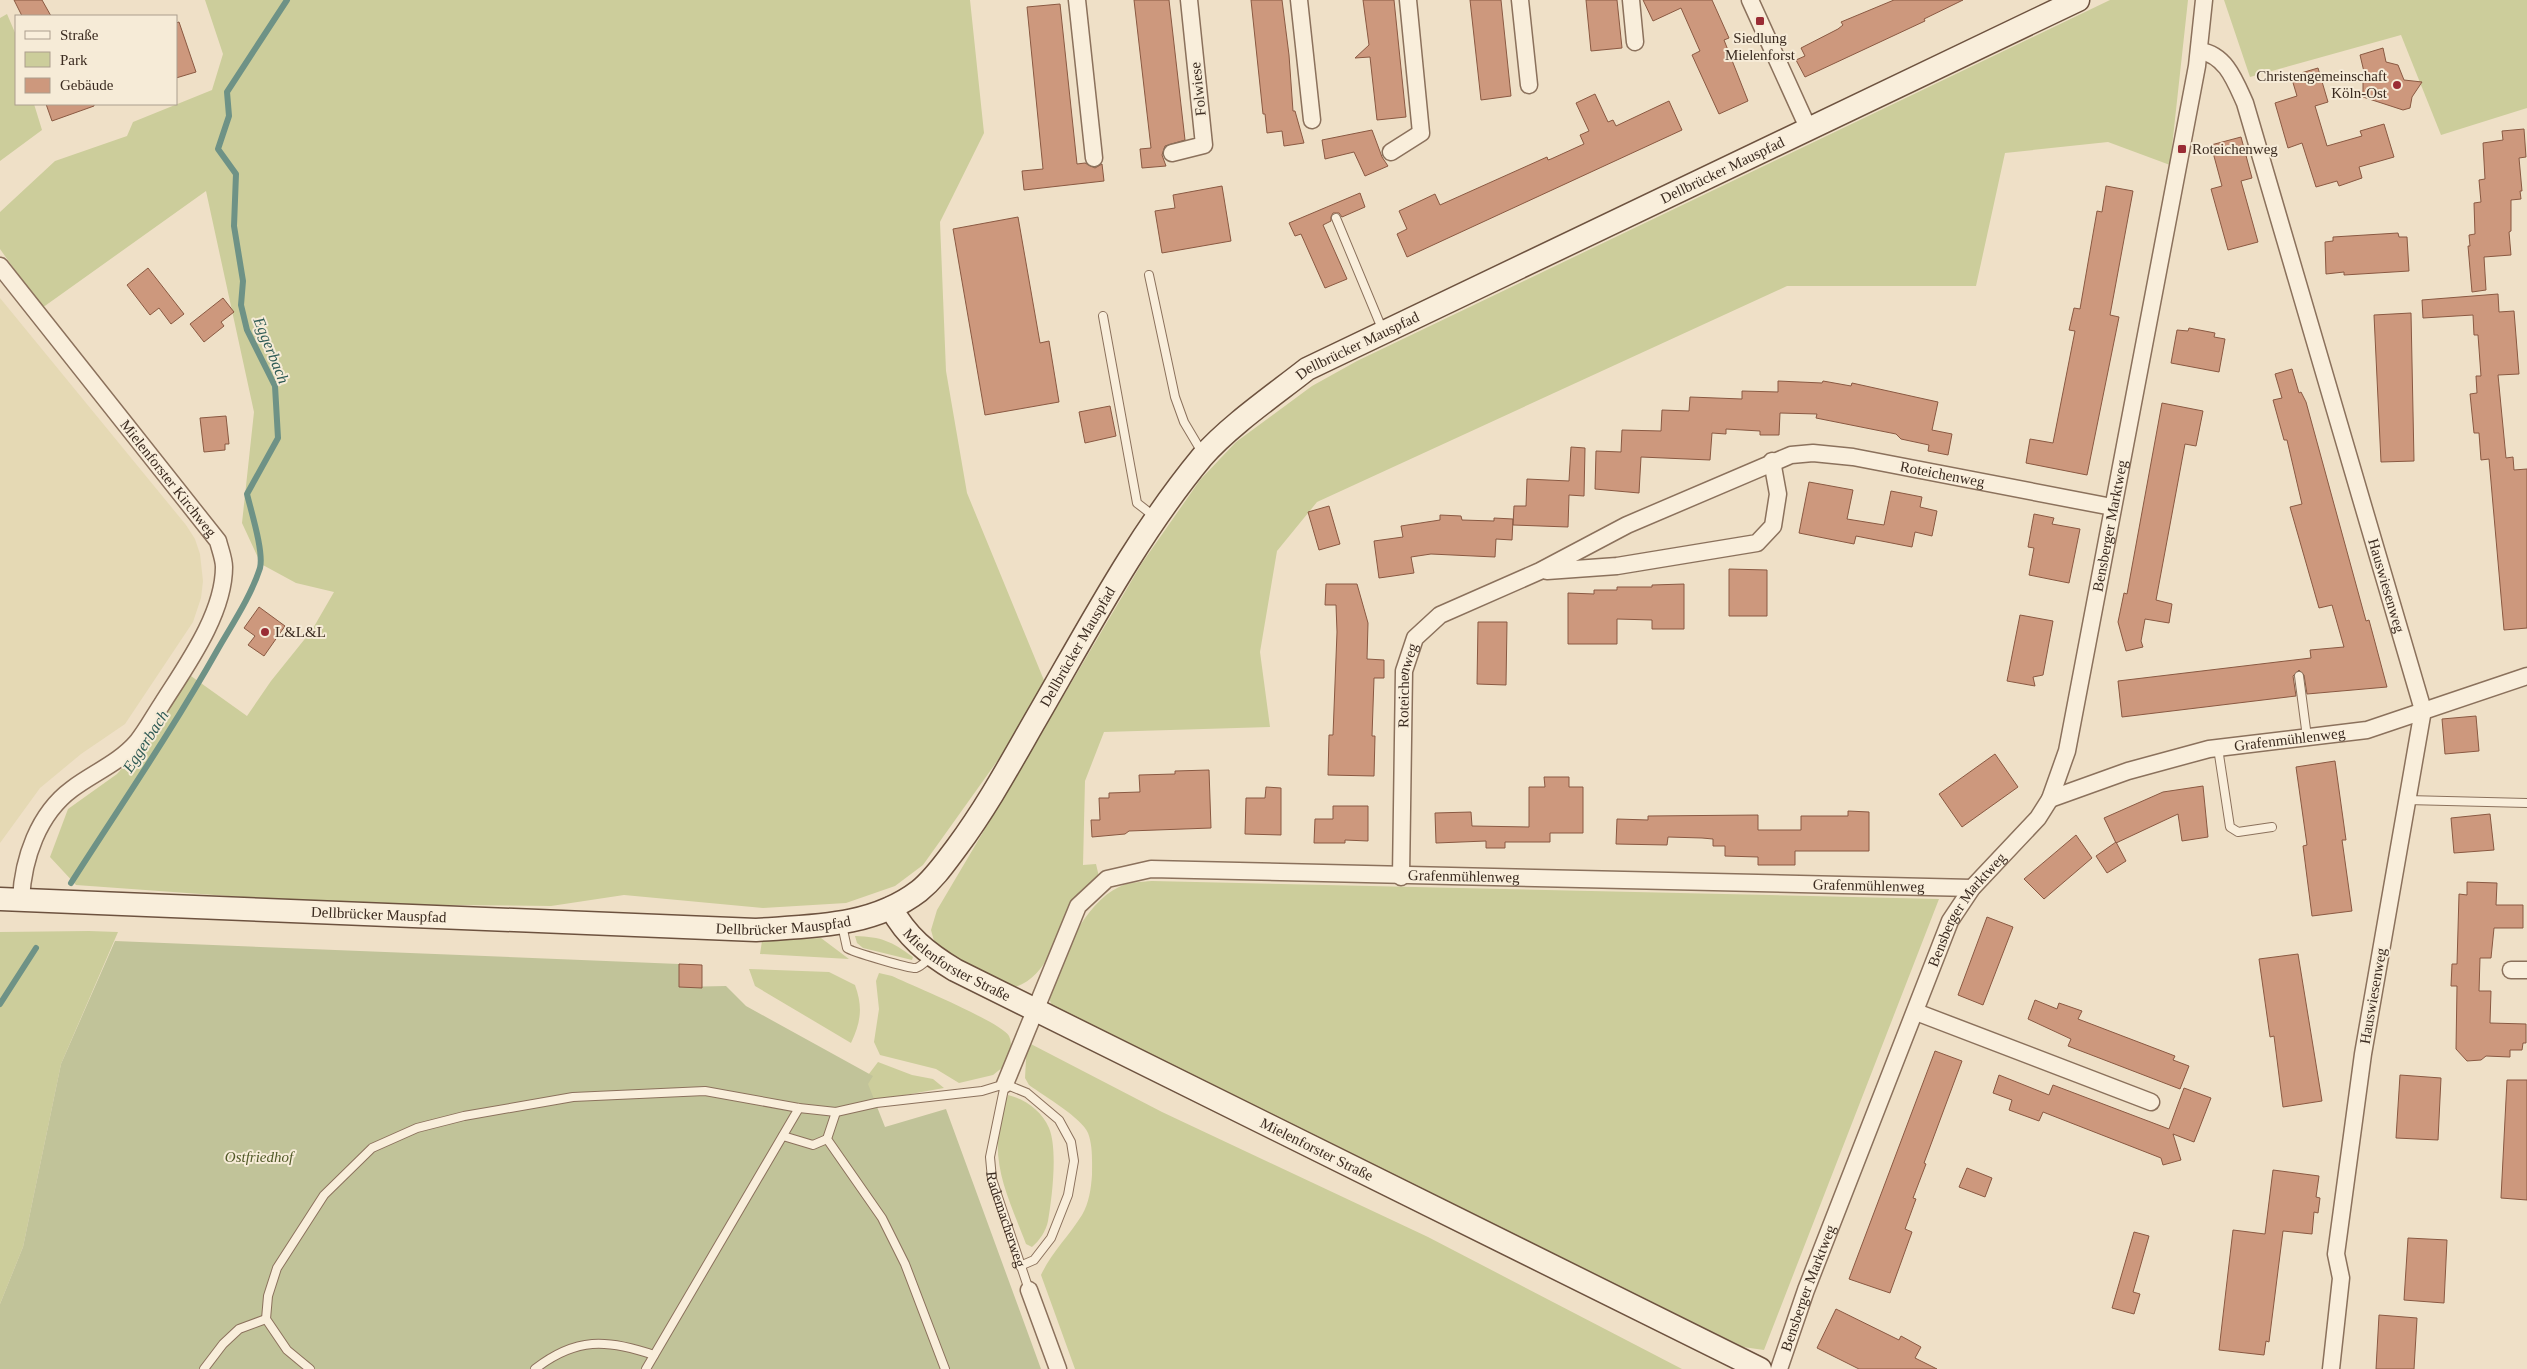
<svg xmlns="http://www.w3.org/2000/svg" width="2527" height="1369" font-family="'Times New Roman',serif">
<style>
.farmland{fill:#e5d9b4}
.green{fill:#cccd9b}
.cemetery{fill:#c1c399}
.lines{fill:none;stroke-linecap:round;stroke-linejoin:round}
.stream{stroke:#6e9286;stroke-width:6}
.building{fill:#cd987d;stroke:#8a5942}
.lane-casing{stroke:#8b715c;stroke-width:10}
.street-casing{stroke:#8b715c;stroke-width:19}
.secondary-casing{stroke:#6d523f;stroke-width:25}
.lane{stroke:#f9eedb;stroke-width:8}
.street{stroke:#f9eedb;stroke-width:16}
.secondary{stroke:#f9eedb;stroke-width:22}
.poi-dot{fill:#9a2c35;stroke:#f6ebd7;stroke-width:2}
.labels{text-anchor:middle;stroke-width:4;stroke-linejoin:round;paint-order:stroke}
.poi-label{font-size:15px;fill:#3b2b20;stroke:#f6ebd7;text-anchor:start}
.street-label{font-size:15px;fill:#3b2b20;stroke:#f6ebd7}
.park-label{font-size:15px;font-style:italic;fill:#4f5826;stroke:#f6ebd7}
.water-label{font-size:16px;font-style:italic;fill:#2f5b55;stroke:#f6ebd7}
</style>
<rect width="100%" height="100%" fill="#efe0c7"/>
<path class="farmland" d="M0,298L186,525L195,539L200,554L203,581L201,598L193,622L125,724L81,754L40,788L0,843Z"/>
<path class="green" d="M205,0H970L984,133L940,222L946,371L967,493L1048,690L923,865L895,886L846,903L763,908L624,895L551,906L337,904L76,885L50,857L68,809L117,774L140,748L191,676L247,716L271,681L312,630L334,592L296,583L261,564L242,523L254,412L206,191L42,308L0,249V212L55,161L127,136L133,122L212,90L223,54Z
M2110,0H2188L2170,165L2108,142L2005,153L1976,286H1787L1317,502L1277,551L1260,652L1270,727L1104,732L1085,781L1083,865L1096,864L1100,881C1091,891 1081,899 1073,910C1054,936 1049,976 1015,987L936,948L931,930L937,910L1142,563L1200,480L1236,442L1312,386L1357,361Z
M2224,0H2527V108L2441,135L2401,35L2250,77Z
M7,14L16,35V104H34L42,130L0,161V18Z
M1152,881L1939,899L1764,1350L1743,1347L1052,1006L1047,993C1061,960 1084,903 1119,887C1129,882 1141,882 1152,881Z
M89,931L118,932L61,1064L23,1247L0,1304V932Z
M855,936C882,937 891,941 913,957L912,960L863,948L857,943Z
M821,938L849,959L760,954L762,941Z
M749,969L829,972L855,985C863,1007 861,1022 851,1043L755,986Z
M879,973L892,976C911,985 1001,1022 1009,1036C1013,1045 1010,1054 1008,1063L993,1075L959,1083L936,1069L880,1055L874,1042L879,1009L876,981Z
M1027,1042L1162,1112L1428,1237L1682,1369H1075L1041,1275C1051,1253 1069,1236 1082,1215C1089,1203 1091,1189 1092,1175C1092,1162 1093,1146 1088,1133C1082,1118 1044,1096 1029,1085L1025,1078Z
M878,1062L912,1075L933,1079L944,1088L866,1102L859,1087Z
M1008,1095C1025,1099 1042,1111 1049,1128C1058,1149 1052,1198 1048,1221C1046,1231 1040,1240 1032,1247L1026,1244C1005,1189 985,1154 1008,1095Z"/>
<path class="cemetery" d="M115,941L679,964V987L726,986L746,1006L873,1076L868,1084L885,1127L946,1109L1041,1369H0V1304L23,1247L61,1064Z"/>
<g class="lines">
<path class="stream" d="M71,883C121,805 173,729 218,649C233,623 251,596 260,568C264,552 251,511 247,494L278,438L275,386L247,330L241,305L243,281L234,226L236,174L218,149L229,116L227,92L287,0
M0,1004L36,948"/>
</g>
<path class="building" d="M14,0H42L51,16H22Z
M1134,0H1169L1185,140L1165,146L1162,155L1166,166L1142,168L1140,149L1151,148Z
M1251,0H1282L1289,55L1293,111H1295L1304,143L1284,146L1282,131L1267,133L1265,114H1263Z
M1363,0H1394L1406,117L1377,120L1370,57L1355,58L1369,45Z
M1470,0H1501L1511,96L1481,100Z
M1586,0H1617L1622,48L1591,51Z
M1643,0H1712L1729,38L1724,40L1748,101L1719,114L1692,55L1700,51L1681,8L1653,21Z
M1894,0H1963L1924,19L1925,21L1805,77L1796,60L1805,56L1801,48L1838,29L1843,25L1841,22Z
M1060,4L1077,164L1085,163L1095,168L1102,164L1104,181L1024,190L1022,171L1043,169L1027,7Z
M179,22L196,72L176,78V23Z
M2383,48L2386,62L2398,65L2404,80L2422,82L2412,97L2410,108L2403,110L2363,97V82L2365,76L2360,55Z
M2318,68L2328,102L2315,106L2327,146L2362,136L2360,131L2384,124L2394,157L2359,167L2362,178L2339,186L2337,181L2316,187L2302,143L2288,148L2275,103L2297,96L2291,76Z
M1595,94L1608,122L1613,120L1616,126L1669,101L1682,130L1407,257L1397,234L1407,229L1399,211L1435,194L1440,205L1547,157L1548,160L1551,159L1584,144L1580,135L1589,131L1576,103Z
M46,104H94V106L52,121Z
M2524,129L2526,157L2519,158L2522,191H2520L2521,199L2511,200V231L2509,232L2511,255L2484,257L2486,290L2472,292L2468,246H2470L2469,235L2475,234L2474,203L2481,202L2479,180L2485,179L2483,143L2503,140L2502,131Z
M1372,130L1382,157L1388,166L1365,176L1354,152L1325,159L1322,140Z
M2241,137L2252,178L2241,181L2258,242L2228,250L2211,189L2222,186L2211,145Z
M1222,186L1231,241L1162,253L1155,211L1175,208L1173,195Z
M2106,186L2133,191L2110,315L2119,317L2087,475L2026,463L2030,439L2053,443L2075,331L2069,330L2074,308L2080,309L2097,211L2102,212Z
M1360,193L1365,207L1342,217L1339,213H1333L1331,217V221L1323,225L1347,279L1325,288L1301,234L1295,236L1289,223Z
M1018,217L1040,343L1049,341L1059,402L985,415L953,229Z
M2398,233L2399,237H2407L2409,271L2344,275V272L2326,274L2325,242L2333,241V237Z
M148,268L184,314L171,324L159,308L150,315L127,285Z
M2498,294L2499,312L2514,311L2519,374L2498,375L2506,458L2513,457L2514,470L2527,469V628L2504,630L2489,459L2481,460L2479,433H2474L2470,394L2477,393L2476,376H2481L2478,335H2474L2473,315L2423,318L2422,300Z
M223,298L234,312L221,322L224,326L204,342L190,324Z
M2411,313L2414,461L2381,462L2374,315Z
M2189,328L2215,333L2214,337L2225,339L2219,372L2171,363L2177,330L2188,331Z
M2292,369L2299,393L2301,392L2306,402L2366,621L2369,620L2387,687L2307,694L2304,675L2299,670L2293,676L2296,696L2122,717L2118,681L2311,658L2310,650L2344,647L2332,605L2319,608L2290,507L2302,504L2287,440H2284L2273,400L2282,398L2275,374Z
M1778,381L1822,383L1823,381L1851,386L1852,383L1938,402L1932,430L1952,434L1948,455L1928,451L1929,445L1901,439L1896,434L1816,418L1817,414L1780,413L1779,435H1760V431L1726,429V434L1712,433L1710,460L1641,457L1639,493L1595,489L1596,451L1621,452L1622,430L1661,431L1662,410L1689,411L1690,397L1742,399V391L1778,392Z
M2162,403L2203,411L2196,446L2185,444L2156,600L2172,604L2169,623L2145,619L2141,641L2143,647L2126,651L2118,622L2124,593L2127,594Z
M1110,406L1116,436L1085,443L1079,412Z
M226,416L229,444H225V450L204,452L200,418Z
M1571,447L1585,448L1584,496L1569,495L1568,527L1513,525L1514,506H1526L1527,479L1569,481Z
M1809,482L1853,490L1847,519L1884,525L1891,491L1922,497L1920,507L1937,511L1932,536L1915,532L1912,547L1856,536L1854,544L1799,533Z
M1329,506L1340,544L1319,550L1308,512Z
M2034,514L2054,518L2052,524L2080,529L2069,583L2029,575L2034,548L2028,547Z
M1440,515L1461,516L1462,520L1494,521V518L1513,519L1512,540L1496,539L1495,557L1431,554L1411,557L1414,573L1379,578L1374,541L1403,537L1401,526L1440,520Z
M1729,569L1767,570V616H1729Z
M1326,584H1357L1368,623L1367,659L1384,660V678H1374L1372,736H1375L1374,776L1328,775L1329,735H1333L1337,632L1336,605H1325Z
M1684,584V629H1652V620L1617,619V644H1568V593L1594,594V590H1617V587H1652V585Z
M259,607L285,626L264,656L248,645L255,636L244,628Z
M2020,615L2053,621L2043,675L2033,677L2035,686L2007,681Z
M1478,622H1507L1506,685L1477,684Z
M2476,716L2479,751L2445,754L2442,719Z
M1995,754L2018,787L1962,827L1939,794Z
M2335,761L2346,840H2342L2352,911L2312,916L2303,846L2307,845L2296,767Z
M1209,770L1211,828L1129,831L1125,834L1092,837L1091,820H1100L1099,798H1109V793L1140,792L1139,775L1175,774V771Z
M1544,777H1569V787H1583V833H1550V842H1505V848H1486V841L1436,843L1435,813L1471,812L1472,826L1529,827V787H1545Z
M2203,786L2208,837L2182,841L2178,814L2116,843L2104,818L2163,792Z
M1266,787L1281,788V835L1245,834L1246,798H1265Z
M1333,806H1368V841L1345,840V843H1314L1315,819H1333Z
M1848,811L1869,812V851H1795V865H1758V857L1725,856V846H1713V839L1702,838L1668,837L1667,845L1616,844L1617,819L1648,820V816L1758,815V830H1801V816H1848Z
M2490,814L2494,850L2454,853L2451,818Z
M2076,835L2092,858L2044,899L2024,879Z
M2116,842L2126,861L2107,873L2096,856Z
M2467,882L2497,883L2496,905H2523V928H2494L2491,958H2480L2479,991H2491L2490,1023L2526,1024V1043H2523L2522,1050H2510V1057L2486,1056L2481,1060L2467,1061L2456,1049L2457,986H2451L2452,964H2457L2459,894L2467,895Z
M1987,917L2013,927L1983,1005L1958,995Z
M2298,954L2322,1101L2283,1107L2274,1036L2270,1037L2259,959Z
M679,964L702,965V988L679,987Z
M2035,1000L2057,1009L2059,1003L2082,1011L2078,1019L2175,1056L2173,1060L2189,1066L2180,1089L2068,1046L2071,1039L2028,1019Z
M1935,1051L1962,1061L1924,1163L1926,1164L1913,1198L1916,1199L1905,1229L1912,1232L1890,1293L1849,1279Z
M1999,1075L2049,1095L2053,1085L2169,1129L2184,1088L2211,1098L2194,1142L2173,1134L2181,1160L2163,1165L2161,1158L2043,1112L2039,1121L2009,1110L2012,1100L1993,1093Z
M2400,1075L2441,1078L2438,1140L2396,1138Z
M2507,1080H2527V1200L2501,1198Z
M1967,1168L1992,1178L1985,1197L1959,1187Z
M2273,1170L2319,1176L2316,1197L2320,1198L2318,1213L2314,1212L2312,1234L2283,1231L2269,1342L2266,1341L2264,1355L2219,1350L2233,1230L2265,1234Z
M2134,1232L2149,1236L2133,1292L2140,1294L2134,1314L2112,1308Z
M2408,1238L2447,1240L2444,1303L2404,1300Z
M1836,1309L1899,1340L1901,1336L1921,1347L1915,1358L1937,1369H1859L1817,1348Z
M2379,1315L2417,1318L2414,1369H2376Z"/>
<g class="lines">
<defs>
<g id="lane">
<path d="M1336,218L1383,331"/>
<path d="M1149,275L1175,397L1184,422L1203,454"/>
<path d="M1103,316L1137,503L1155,517"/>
<path d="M2299,676L2307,737"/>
<path d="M2218,748L2230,827L2238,832L2272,827"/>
<path d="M2407,800L2527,803"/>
<path d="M842,925L847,948C852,952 911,969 916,968C922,966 927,960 932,956"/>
<path id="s1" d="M1005,1084L990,1157L992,1179L1029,1290"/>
<path d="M836,1112L827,1139L882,1218L905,1264L945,1369"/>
<path d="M783,1136L813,1145L827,1139"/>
<path d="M204,1369L223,1344L239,1329L266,1319"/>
<path d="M310,1369L287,1350L266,1319L268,1296L277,1268L324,1195L372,1148L417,1128L464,1116L573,1097L705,1091L799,1108L836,1112L876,1103L982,1091L1005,1084L1027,1093L1059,1120L1071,1142L1074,1161L1068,1195L1051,1238L1034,1260L1020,1266"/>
<path d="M535,1369C576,1337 607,1339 654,1355"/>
<path d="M646,1369L799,1108"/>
</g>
<g id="street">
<path d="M1077,0L1094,158"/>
<path d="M1299,0L1312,120"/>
<path d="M1520,0L1529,85"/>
<path d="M1631,0L1635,42"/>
<path d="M1750,0L1809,130"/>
<path id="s2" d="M2200,51C2226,55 2235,81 2245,103L2423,710L2363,1054L2336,1254L2341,1278L2331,1369"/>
<path d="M1391,152L1421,133L1408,0"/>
<path d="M1172,153L1204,145L1189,0"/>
<path id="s3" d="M0,266L218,541C220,549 224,559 224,567C224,614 186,666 162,704C154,716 146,731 137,742C119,763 93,773 72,789C38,814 23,859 21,899"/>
<path d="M1547,571L1617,566L1757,543L1773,526L1778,494L1772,461"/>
<path id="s4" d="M2050,799L2128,771L2209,749L2367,730L2527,676"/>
<path id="s5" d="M1401,877L1404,671L1415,638L1440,615L1540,571L1627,525L1791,455L1813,453L1853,457L2112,507"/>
<path d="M2511,970H2527"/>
<path d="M1916,1012L2151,1102"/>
<path id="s6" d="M1005,1084L1078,906L1107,879L1151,869L1972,888"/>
<path d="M1029,1290L1058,1369"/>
<path id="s7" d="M1779,1369L1806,1290L1950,921L1972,888L2038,818L2050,799L2067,751L2197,66L2204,0"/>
</g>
<g id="secondary">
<path id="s8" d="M0,899L756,930C812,926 872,927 919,891C934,879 945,863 957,847C986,808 1009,766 1033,724C1086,633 1135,538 1202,457C1229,426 1274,395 1307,369L2078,0"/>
<path id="s9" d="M891,908C907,937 927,953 955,970L1760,1369"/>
</g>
</defs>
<use href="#lane" class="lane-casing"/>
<use href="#street" class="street-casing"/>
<use href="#secondary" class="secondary-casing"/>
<use href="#lane" class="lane"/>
<use href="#street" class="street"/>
<use href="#secondary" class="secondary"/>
</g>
<g class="poi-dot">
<rect x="1755" y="16" width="10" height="10" rx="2.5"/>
<circle cx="2397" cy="85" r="5"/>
<rect x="2177" y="144" width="10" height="10" rx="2.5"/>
<circle cx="265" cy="632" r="5"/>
</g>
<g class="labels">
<g class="poi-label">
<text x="1760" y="43" text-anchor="middle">Siedlung<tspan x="1760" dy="17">Mielenforst</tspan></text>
<text x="2387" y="81" text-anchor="end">Christengemeinschaft<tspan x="2387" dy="17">Köln-Ost</tspan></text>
<text x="2192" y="154">Roteichenweg</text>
<text x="275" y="637">L&amp;L&amp;L</text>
</g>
<g class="street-label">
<text transform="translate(1198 89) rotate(-96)" y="5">Folwiese</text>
<text dy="5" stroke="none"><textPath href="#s8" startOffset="2044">Dellbrücker Mauspfad</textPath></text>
<text dy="5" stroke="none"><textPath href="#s8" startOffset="1639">Dellbrücker Mauspfad</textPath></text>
<text dy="5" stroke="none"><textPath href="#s5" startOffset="814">Roteichenweg</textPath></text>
<text dy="5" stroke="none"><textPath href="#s3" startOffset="271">Mielenforster Kirchweg</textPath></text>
<text dy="5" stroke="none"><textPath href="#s7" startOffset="918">Bensberger Marktweg</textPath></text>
<text dy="5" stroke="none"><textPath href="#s2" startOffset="575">Hauswiesenweg</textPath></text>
<text dy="5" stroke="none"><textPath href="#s8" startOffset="1219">Dellbrücker Mauspfad</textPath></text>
<text dy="5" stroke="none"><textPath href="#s5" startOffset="192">Roteichenweg</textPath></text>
<text dy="5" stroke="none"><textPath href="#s4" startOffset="248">Grafenmühlenweg</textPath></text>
<text dy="5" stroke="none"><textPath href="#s6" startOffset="590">Grafenmühlenweg</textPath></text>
<text dy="5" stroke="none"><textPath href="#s6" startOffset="995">Grafenmühlenweg</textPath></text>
<text dy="5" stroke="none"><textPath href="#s7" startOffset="498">Bensberger Marktweg</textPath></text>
<text dy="5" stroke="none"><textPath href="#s8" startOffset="379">Dellbrücker Mauspfad</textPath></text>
<text dy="5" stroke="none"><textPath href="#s8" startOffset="784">Dellbrücker Mauspfad</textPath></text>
<text dy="5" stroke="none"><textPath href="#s9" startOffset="89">Mielenforster Straße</textPath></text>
<text transform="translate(2373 996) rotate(-80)" y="5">Hauswiesenweg</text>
<text dy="5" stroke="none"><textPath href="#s9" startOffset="494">Mielenforster Straße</textPath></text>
<text dy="5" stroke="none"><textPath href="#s1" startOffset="139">Rademacherweg</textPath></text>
<text dy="5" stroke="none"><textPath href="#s7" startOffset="86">Bensberger Marktweg</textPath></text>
</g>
<g class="park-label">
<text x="259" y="1162">Ostfriedhof</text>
</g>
<g class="water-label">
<text transform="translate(272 350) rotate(68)" y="6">Eggerbach</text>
<text transform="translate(145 741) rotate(-57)" y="6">Eggerbach</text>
</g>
</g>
<rect x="15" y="15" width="162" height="90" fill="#f6ebd7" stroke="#ab9e8e"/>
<rect x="25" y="31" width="25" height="8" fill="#f9eedb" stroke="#ab9e8e"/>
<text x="60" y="40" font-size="15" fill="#3b2b20">Straße</text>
<rect x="25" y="52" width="25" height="15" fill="#cccd9b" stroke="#ab9e8e"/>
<text x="60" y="65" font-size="15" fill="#3b2b20">Park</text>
<rect x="25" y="78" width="25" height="15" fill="#cd987d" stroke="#ab9e8e"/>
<text x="60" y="90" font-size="15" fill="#3b2b20">Gebäude</text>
</svg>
